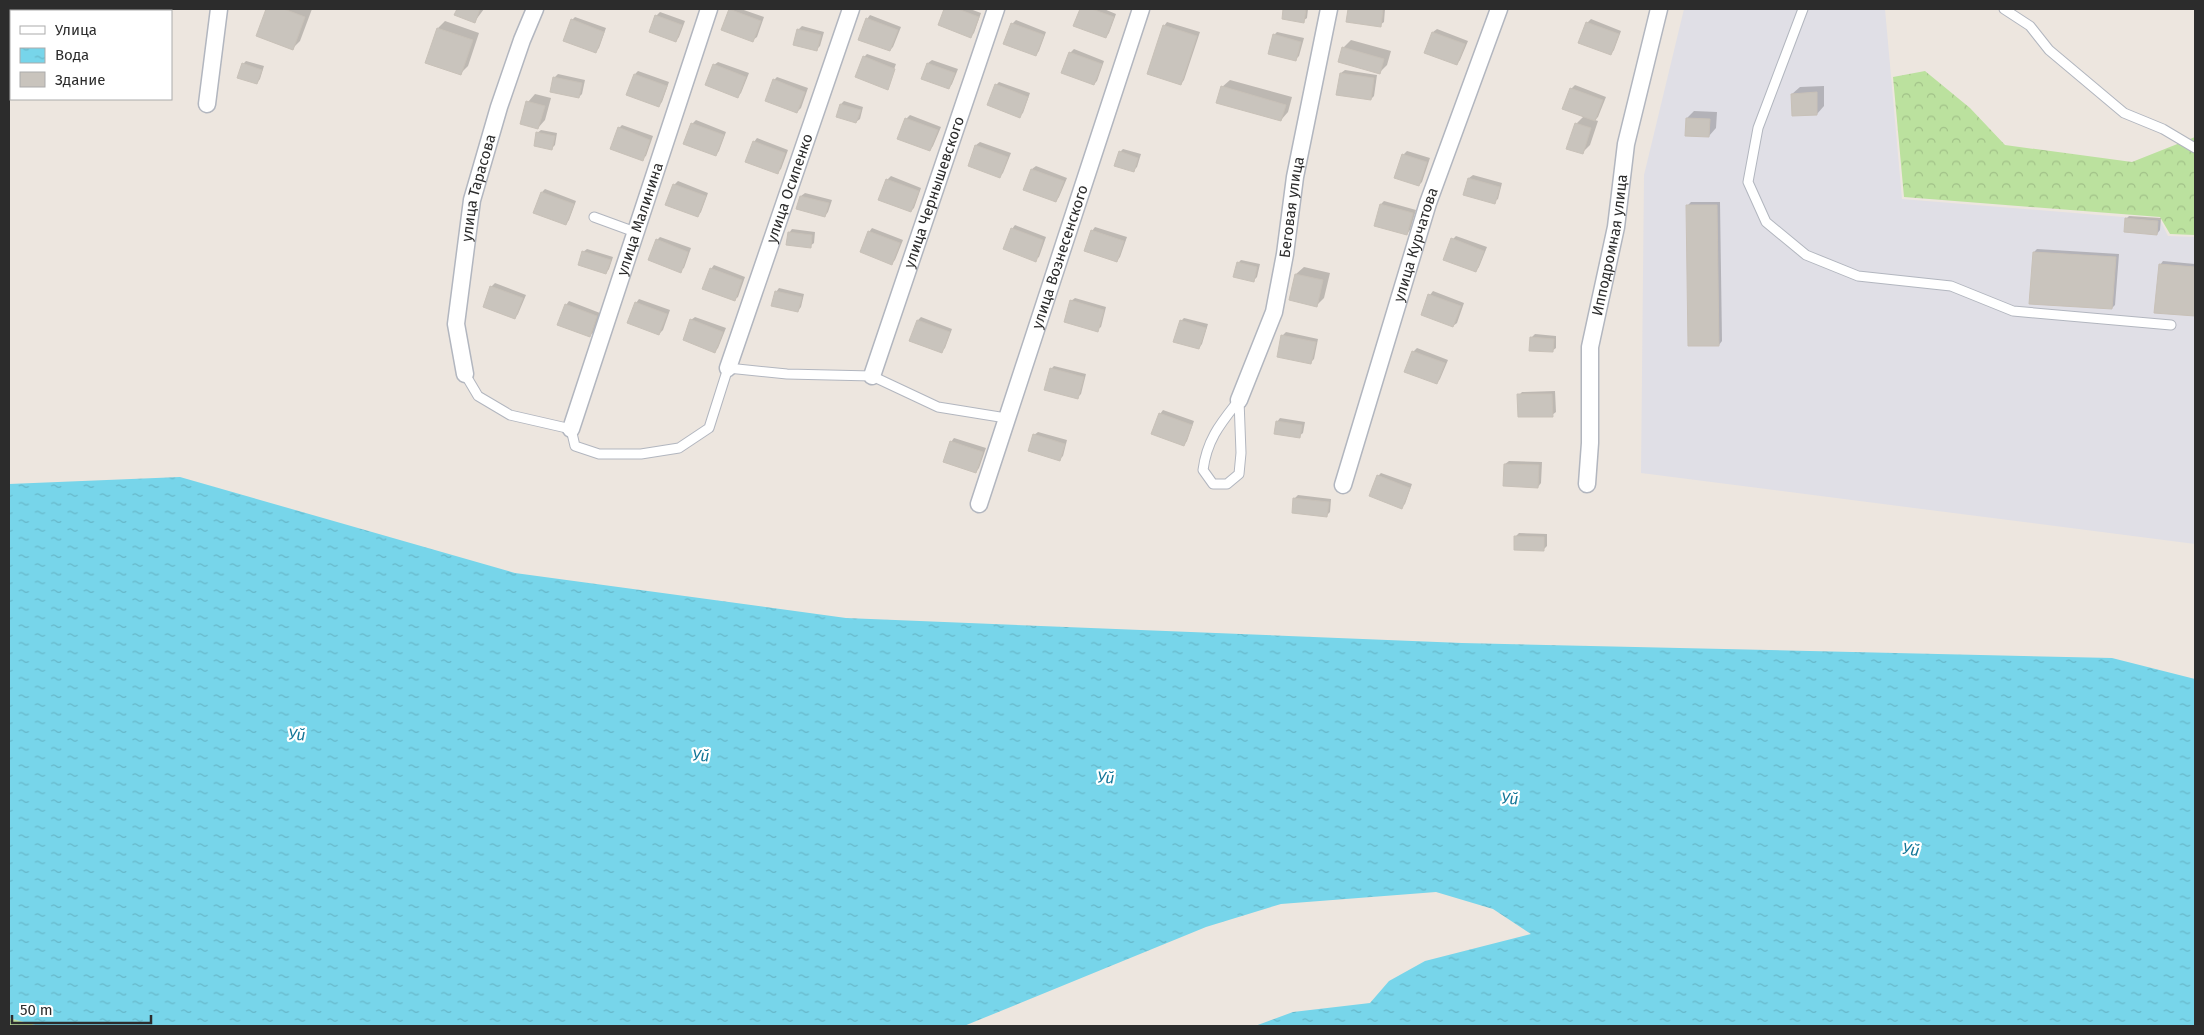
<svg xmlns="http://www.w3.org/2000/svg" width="2204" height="1035" font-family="'Fira Sans',sans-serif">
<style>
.industrial{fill:#e0dfe6}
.forest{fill:url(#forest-crowns)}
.wetland{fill:url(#wetland-marsh)}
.water{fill:url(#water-ripples)}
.shadow{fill:#0003}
.building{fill:#c9c4bd;stroke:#c8c1b8}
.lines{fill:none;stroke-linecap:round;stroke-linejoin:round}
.service-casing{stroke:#b2b6bf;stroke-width:11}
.minor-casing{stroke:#b2b6bf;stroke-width:19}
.service{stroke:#fff;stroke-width:9}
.minor{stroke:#fff;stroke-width:16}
.labels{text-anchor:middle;stroke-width:4.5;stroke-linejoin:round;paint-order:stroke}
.street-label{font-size:15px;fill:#2c2c2c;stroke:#fff}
.water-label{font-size:16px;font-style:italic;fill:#137698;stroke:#fff}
</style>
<defs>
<pattern id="forest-crowns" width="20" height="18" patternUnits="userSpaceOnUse" patternTransform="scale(1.25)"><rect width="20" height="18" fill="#bbe19e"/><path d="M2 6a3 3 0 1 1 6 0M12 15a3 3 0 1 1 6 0" fill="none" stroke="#a1c188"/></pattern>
<pattern id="wetland-marsh" width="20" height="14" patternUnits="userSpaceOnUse" patternTransform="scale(1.25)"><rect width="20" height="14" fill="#bbe19e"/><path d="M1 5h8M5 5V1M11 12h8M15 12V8" fill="none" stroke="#a1c188"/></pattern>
<pattern id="water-ripples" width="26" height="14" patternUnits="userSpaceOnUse" patternTransform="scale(1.25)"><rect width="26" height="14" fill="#77d5ea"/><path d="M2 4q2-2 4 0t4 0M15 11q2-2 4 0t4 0" fill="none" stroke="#67b7c9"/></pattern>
</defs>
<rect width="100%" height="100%" fill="#ede6df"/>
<path class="industrial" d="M1684,9H1885L1902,199L2160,220L2168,236L2195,237V544L1641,473L1644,175Z"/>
<path class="forest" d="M1925,71L1970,108L2005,145L2132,162L2195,137V235L2170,234L2160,217L1904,197L1893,77Z"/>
<path class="wetland" d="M9,1018L39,1026H9Z"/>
<path class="water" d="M180,477L515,573L846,618L1462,643L2112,658L2195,679V1026H1255L1293,1012L1370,1003L1389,981L1425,961L1531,934L1493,909L1436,892L1281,904L1206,927L964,1026H39L9,1018V484Z"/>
<path class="shadow" d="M267,9H312L300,41L292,49L257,36Z
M458,9H484L475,21L456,15Z
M730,9H741L764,17L757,37L753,40L722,29Z
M946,9H970L981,13L974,33L971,36L940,25Z
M1081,9H1104L1116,14L1109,33L1106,37L1075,25Z
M1285,9H1308L1307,18L1303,21L1283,18Z
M1349,9H1385L1384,22L1380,25L1347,21Z
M660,12L685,21L679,37L676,41L656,16Z
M870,15L901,27L893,47L890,50L867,19Z
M575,17L606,28L599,48L596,51L572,20Z
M1591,19L1621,31L1614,50L1611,54L1587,23Z
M1016,20L1046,32L1039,51L1036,55L1012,24Z
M445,21L479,33L468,66L460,74L438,28Z
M1167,22L1200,32L1184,80L1181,84L1164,26Z
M802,26L824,32L820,46L817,49L798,30Z
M1437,29L1468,41L1460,60L1457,64L1433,32Z
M1277,32L1304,38L1299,56L1295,60L1274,35Z
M1351,40L1391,51L1387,65L1379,73L1343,48Z
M1074,49L1104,61L1097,81L1094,84L1070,53Z
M867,54L896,64L887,88L864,57Z
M932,60L958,69L952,84L949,88L923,79L928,63Z
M246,61L264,66L260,79L257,83L243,64Z
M718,62L749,73L741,93L738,96L714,65Z
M1345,70L1377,75L1374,96L1371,99L1341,73Z
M638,71L669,82L662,102L658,106L635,74Z
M558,74L585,80L582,94L579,97L554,78Z
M777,77L808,88L801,108L797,112L774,80Z
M1230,80L1292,97L1288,112L1281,120L1222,87Z
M999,82L1030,93L1023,113L1019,116L996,85Z
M1575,85L1606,97L1598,117L1595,120L1598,121L1590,145L1582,153L1576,124L1584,116L1571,89Z
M1824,86V106L1817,114L1792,94L1800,87Z
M535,94L551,98L545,120L538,128L528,102Z
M844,101L863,107L860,119L856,122L841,104Z
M1694,111L1717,112L1716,128L1709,136L1687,118Z
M910,115L941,127L933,146L930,150L906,119Z
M696,120L726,132L719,151L716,155L692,124Z
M622,125L653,136L646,156L642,159L619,128Z
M541,130L557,133L555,145L552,148L537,133Z
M757,138L788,150L781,169L777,173L754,142Z
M980,142L1011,153L1003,173L1000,176L969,165L976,145Z
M1123,149L1141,154L1137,167L1134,170L1120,152Z
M1407,151L1430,158L1422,182L1419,185L1403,155Z
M1036,166L1067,178L1059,197L1056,201L1025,189L1032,169Z
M1473,175L1502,183L1498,199L1494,202L1465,194L1469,178Z
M891,176L921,188L914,208L911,211L887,180Z
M678,181L708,193L701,212L698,216L674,185Z
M545,189L576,201L569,220L566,224L542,192Z
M805,193L832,200L828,212L825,216L798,208L801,196Z
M1384,201L1416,210L1410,230L1407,234L1381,204Z
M1691,202H1720L1722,341L1719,345L1687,206Z
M2129,216L2161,218L2160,230L2157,234L2126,219Z
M1015,225L1046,237L1039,257L1035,260L1012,229Z
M1095,227L1127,237L1120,257L1117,261L1092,231Z
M872,228L903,240L895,260L892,263L869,232Z
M792,229L815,232L814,243L810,246L789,233Z
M1456,236L1487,247L1479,267L1476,271L1453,239Z
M660,237L691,248L684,268L680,271L657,240Z
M587,249L613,257L609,269L606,273L583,252Z
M2037,249L2119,254L2115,305L2112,308L2034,252Z
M1241,260L1260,264L1257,277L1254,280L1238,263Z
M2163,261L2195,264V315L2156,312L2160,265Z
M714,265L745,277L738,297L734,300L711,269Z
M1304,267L1330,273L1324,298L1316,306L1296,274Z
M495,283L526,295L518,314L515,318L491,287Z
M779,288L804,294L801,307L798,311L776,292Z
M1433,291L1464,303L1457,323L1453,326L1430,295Z
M1075,298L1106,307L1101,327L1097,330L1071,301Z
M639,299L670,310L663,330L659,334L636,303Z
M569,301L600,313L593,333L589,336L566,305Z
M695,317L726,328L718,348L715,351L691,320Z
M921,317L952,329L945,348L941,352L918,320Z
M1184,318L1208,324L1202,344L1199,348L1181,321Z
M1286,332L1318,339L1314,359L1311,362L1282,336Z
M1535,334L1556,336V348L1552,351L1531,338Z
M1417,348L1448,360L1440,379L1437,383L1413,352Z
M1054,366L1086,374L1081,394L1077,398L1051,369Z
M1555,391L1556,412L1552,415L1519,395L1522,392Z
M1163,410L1194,421L1187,441L1184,445L1160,414Z
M1280,418L1305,422L1303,433L1299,436L1277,422Z
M1038,432L1067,440L1063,456L1060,459L1034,435Z
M954,438L986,448L979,468L976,472L951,442Z
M1509,461L1542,462L1541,483L1538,487L1505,464Z
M1381,473L1412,484L1405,504L1401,507L1378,476Z
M1298,495L1331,499L1330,512L1327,515L1294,499Z
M1519,533L1547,534V546L1544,549L1515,537Z"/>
<path class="building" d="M266,9H284L305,17L293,50L256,36Z
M457,9H480L475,23L454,15Z
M729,9L761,21L753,42L721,30Z
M944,9H958L979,17L971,38L938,25Z
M1080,9H1092L1114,17L1106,38L1073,26Z
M1283,9H1306L1304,23L1282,19Z
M1348,9H1383L1381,27L1346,22Z
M655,15L682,25L676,42L649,32Z
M866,18L898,30L890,51L858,40Z
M571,19L604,32L596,53L563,41Z
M1586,22L1619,34L1611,55L1578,43Z
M1011,23L1044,35L1036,56L1003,44Z
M1163,25L1197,36L1181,85L1147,74Z
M437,28L473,40L461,75L425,63Z
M797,29L821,35L817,51L793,45Z
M1432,32L1465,44L1457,65L1424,53Z
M1273,34L1301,42L1296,61L1268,54Z
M1342,47L1384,59L1380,74L1338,62Z
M1069,52L1102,64L1094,85L1061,73Z
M863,56L895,69L888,90L855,77Z
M242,63L262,70L257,84L237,78Z
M927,63L955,73L949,89L921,79Z
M713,64L746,77L738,98L705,85Z
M1340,73L1374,78L1371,100L1336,95Z
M634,74L667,86L659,107L626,95Z
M553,77L582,83L579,98L550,92Z
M773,79L805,92L797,113L765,101Z
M995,84L1028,97L1020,118L987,105Z
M1221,86L1286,105L1281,121L1216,103Z
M1570,88L1603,100L1595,121L1562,109Z
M1817,92V115L1792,116L1791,94Z
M526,101L545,106L538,129L520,124Z
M840,104L861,110L856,123L836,117Z
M905,118L938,130L930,151L897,139Z
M1686,118L1710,119L1709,137L1685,136Z
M691,123L724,135L716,156L683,144Z
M1575,123L1591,128L1583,154L1566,149Z
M618,127L650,140L643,161L610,149Z
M536,132L555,136L552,150L534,146Z
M753,141L785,153L778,174L745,162Z
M975,145L1008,157L1000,178L968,166Z
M1119,151L1138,158L1134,172L1114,166Z
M1402,154L1427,162L1419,186L1394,178Z
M1031,169L1064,181L1056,202L1023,190Z
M1468,178L1500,187L1495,204L1463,195Z
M886,179L919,191L911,212L878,200Z
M673,184L706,196L698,217L665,205Z
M541,192L574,204L566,225L533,213Z
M800,196L829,203L825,217L796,209Z
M1380,204L1413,213L1407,235L1374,226Z
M1686,205H1717L1719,346H1688Z
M2125,218L2158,221L2157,235L2124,232Z
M1011,228L1043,240L1036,262L1003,249Z
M1091,230L1124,241L1117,262L1084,251Z
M868,231L900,243L892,265L860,252Z
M788,232L812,235L811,248L786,245Z
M1451,238L1484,251L1476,272L1443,260Z
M656,239L688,252L681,273L648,260Z
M582,251L611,260L606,274L578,265Z
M2033,252L2116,257L2112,309L2029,304Z
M1237,262L1257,267L1254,282L1233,277Z
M2159,264L2195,267V316L2154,313Z
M710,268L742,280L735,301L702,289Z
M1295,274L1323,280L1317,307L1289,300Z
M490,286L523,298L515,319L483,307Z
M775,291L802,297L798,312L771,306Z
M1428,294L1461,306L1453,327L1421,315Z
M1070,300L1104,310L1098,332L1064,322Z
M635,302L667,314L659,335L627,323Z
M565,304L597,316L590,337L557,325Z
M690,319L723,332L715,353L683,340Z
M917,320L950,332L942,353L909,341Z
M1180,320L1206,328L1199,349L1173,342Z
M1281,335L1316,342L1311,364L1277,357Z
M1530,337L1554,339L1553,352L1529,351Z
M1412,351L1445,363L1437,384L1404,372Z
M1050,368L1084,377L1078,399L1044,390Z
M1517,394H1552L1553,417H1518Z
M1159,413L1192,425L1184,446L1151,434Z
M1276,421L1302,425L1300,438L1274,434Z
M1033,434L1065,444L1060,461L1028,451Z
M950,441L983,452L976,473L943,462Z
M1504,464L1539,465L1538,488L1503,486Z
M1377,475L1410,488L1402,509L1369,496Z
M1293,498L1329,502L1327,517L1292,513Z
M1514,536L1544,537V551L1514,550Z"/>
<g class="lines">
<defs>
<path id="service" d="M1803,9L1758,128L1748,182L1766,222L1806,255L1858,276L1951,286L2013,311L2171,325
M2004,9L2030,26L2049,50L2124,113L2163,129L2195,148
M594,217L635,232
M465,374L478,396L510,415L571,429L575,446L599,454H641L679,448L709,428L728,368L787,374L872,376L938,407L1006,418
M1239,400L1241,453L1239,474L1227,484H1213L1203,470C1207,439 1221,423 1239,400Z"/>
<g id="minor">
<path d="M207,104L219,9"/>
<path id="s1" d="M728,368L851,9"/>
<path id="s2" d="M465,374L456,324L472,200L499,107L522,40L535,9"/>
<path id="s3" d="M872,376L996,9"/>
<path id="s4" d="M1239,400L1274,312L1285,254L1295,177L1329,9"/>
<path id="s5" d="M571,429L709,9"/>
<path id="s6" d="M1587,484L1590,443V347L1616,227L1626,144L1659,9"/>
<path id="s7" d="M1343,485L1428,203L1499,9"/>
<path id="s8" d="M979,504L1141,9"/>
</g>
</defs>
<use href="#service" class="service-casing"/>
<use href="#minor" class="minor-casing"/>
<use href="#service" class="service"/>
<use href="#minor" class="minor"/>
</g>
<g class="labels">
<g class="street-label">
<text dy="5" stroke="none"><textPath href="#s2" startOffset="189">улица Тарасова</textPath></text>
<text dy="5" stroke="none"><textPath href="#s1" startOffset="190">улица Осипенко</textPath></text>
<text dy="5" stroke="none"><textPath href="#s3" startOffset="194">улица Чернышевского</textPath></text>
<text dy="5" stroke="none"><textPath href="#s4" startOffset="201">Беговая улица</textPath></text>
<text dy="5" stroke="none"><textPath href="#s5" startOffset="221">улица Малинина</textPath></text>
<text dy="5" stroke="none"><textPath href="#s7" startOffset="251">улица Курчатова</textPath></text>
<text dy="5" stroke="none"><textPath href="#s6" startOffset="241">Ипподромная улица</textPath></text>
<text dy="5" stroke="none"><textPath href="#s8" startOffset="260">улица Вознесенского</textPath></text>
</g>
<g class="water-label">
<text transform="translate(297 734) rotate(3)" y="6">Уй</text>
<text transform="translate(701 755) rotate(3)" y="6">Уй</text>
<text transform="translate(1106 777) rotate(3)" y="6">Уй</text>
<text transform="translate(1510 798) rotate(3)" y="6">Уй</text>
<text transform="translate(1911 849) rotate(10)" y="6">Уй</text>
</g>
</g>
<rect width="2204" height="1035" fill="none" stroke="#2c2c2c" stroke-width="20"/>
<rect x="10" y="10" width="162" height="90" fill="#ffffff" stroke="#ababab"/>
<rect x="20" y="26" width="25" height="8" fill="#ffffff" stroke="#ababab"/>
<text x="55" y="35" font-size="15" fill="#2c2c2c">Улица</text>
<rect x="20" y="48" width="25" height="15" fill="url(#water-ripples)" stroke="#ababab"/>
<text x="55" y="60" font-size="15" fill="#2c2c2c">Вода</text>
<rect x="20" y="72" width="25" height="15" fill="#c9c4bd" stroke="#ababab"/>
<text x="55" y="85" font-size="15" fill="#2c2c2c">Здание</text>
<path d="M12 1015v8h139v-8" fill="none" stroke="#2c2c2c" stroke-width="2.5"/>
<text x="20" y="1015" font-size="15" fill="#2c2c2c" stroke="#ffffff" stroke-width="4" paint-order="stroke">50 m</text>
</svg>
